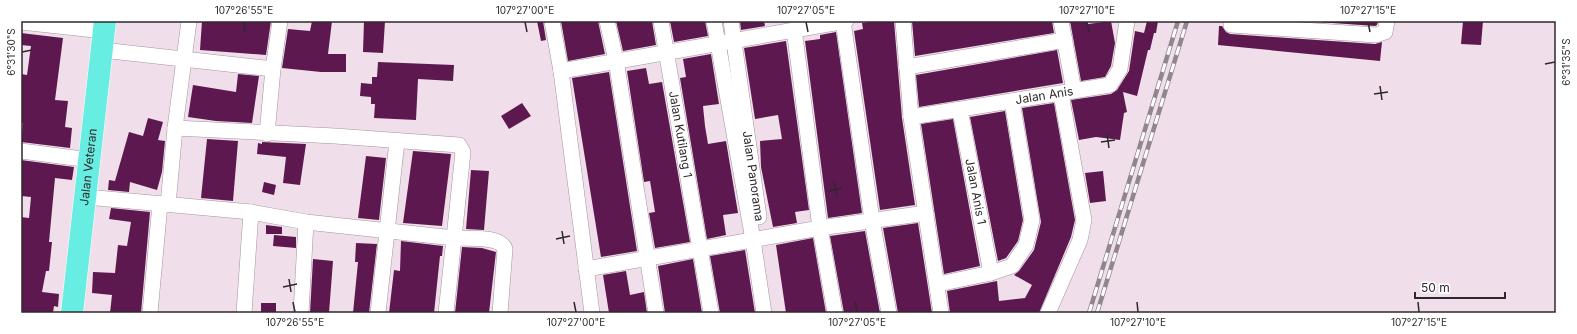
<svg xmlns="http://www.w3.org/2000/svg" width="1577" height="334" font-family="Inter,sans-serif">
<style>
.building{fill:#5d194f}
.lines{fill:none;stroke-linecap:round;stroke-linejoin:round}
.minor-casing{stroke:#a3949f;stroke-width:16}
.highway-casing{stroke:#fff;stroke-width:23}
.minor{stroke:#fff;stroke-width:15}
.highway{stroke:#67ede1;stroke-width:22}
.rail-casing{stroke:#91868e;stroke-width:4.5}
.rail{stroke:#fff;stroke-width:3;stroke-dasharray:9;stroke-linecap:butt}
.ticks{fill:none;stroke:#2e282c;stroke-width:1.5}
.labels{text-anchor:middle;stroke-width:4;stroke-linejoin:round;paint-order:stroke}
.street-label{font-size:12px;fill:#2e282c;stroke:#fff}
.neatline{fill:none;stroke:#2e282c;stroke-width:1.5}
.ticks-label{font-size:10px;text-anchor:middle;fill:#2e282c}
</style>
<rect width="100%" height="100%" fill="#f0dfeb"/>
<path class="building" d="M202,21H271L266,55L200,50Z
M312,21H332L328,54H346V72H321L282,68L288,29L310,31Z
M364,21H385L383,53L363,52Z
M537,21H543L546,40L541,41Z
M561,21H598L605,54L568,61Z
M616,21H652L656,45L623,51Z
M670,21H705L708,36L674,42Z
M740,21H764L765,26L741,30Z
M876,21H894L902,118L915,205L880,210L854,31L863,29L862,23Z
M912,21H1052L1054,33L915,56Z
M1070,21H1087L1088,24L1111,21L1115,43L1111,66L1105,77L1081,81Z
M1147,21H1158L1156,33H1154L1150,50H1148L1137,96L1123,92L1127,112L1124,113L1120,140L1096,137L1079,140L1071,100L1111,94L1117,90L1129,71L1135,31L1144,33Z
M1304,21H1378L1377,25L1375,26Z
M1463,21H1483L1481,45L1461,44Z
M1219,26H1222L1226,32L1230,34L1375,44L1382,42L1380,61L1218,45Z
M836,32L862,213L828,218L805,41L820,39V35Z
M21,33L63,38L55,100L68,101L65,127L72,128L70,148L21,142L23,123H21V74L27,75L31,46L21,45Z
M786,41L809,210L795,212L797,223L773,227L761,167L760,141L782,139L778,115L755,119L744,48Z
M1057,50L1063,83L919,107L916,75Z
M711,54L719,104L703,106L705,126L708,144L726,141L738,213L723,215L726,235L707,239L680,78L686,77L683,59Z
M378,62L454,65L453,81L418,79L416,120L374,118L375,104H371V97L360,96L361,83L372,84V77H377Z
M646,68L649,84L662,82L690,242L655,248L649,213L655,212L650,181L644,182L627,71Z
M609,72L637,251L601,257L572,78Z
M238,74L259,76L252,123L216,121L188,117L193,85L236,92Z
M522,103L531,116L509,129L501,116Z
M1054,103L1075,220L1071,237L1039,313H950L947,291L997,281L999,301L1025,298L1032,285L1014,275L1019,271L1034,250L1041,222L1022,108Z
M1005,111L1023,220L1018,241L1006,258L998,261L970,117Z
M148,118L163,122L158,140L165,141L162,172L157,190L130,182L129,192L108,190L109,180L115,181L129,132L143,136Z
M953,119L980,266L944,274L921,124Z
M207,139L238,141L233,201L201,198Z
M262,142L306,144L300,185L283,183L286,157L257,154L258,143L262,144Z
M413,151L451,154L442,226L403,223Z
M366,156L386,158L379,220L358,218Z
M21,160L74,167L72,180L55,178L49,242H52L49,271H46L42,292L59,294L58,307L54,306L53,313H21V217L29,218L31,197L21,196Z
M471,170L489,171L484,230L466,229Z
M1103,171L1106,201L1090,203L1085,173Z
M264,182L276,185L274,195L262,192Z
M111,208L150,212L141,313H110L112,295L92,293L93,272L115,273L118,245L127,246L131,222L109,219Z
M918,223L932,313H898L883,228Z
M266,225L282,227V234H266Z
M865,231L880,313H844L830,236Z
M274,235L296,237V248L273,246Z
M813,238L826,313H786L776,245Z
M401,241L443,246L442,256H440L434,313H389L394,270L400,271Z
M356,243L377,244L369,313H353L358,262H355Z
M462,247L482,248L496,252L489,313H455Z
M745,250L755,313H720L710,256Z
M313,259L333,261L329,313H310Z
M693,259L702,313H665L658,266Z
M626,271L630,295L644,292L647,313H609L603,275Z
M261,303H276V313H261Z"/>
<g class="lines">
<defs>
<g id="minor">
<path d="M552,21L561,71L592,313"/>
<path d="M607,21L616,60L656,313"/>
<path id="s1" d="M661,21L711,313"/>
<path d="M714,21L753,240L764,313"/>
<path d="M731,21L759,217"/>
<path d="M843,21L872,220L889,313"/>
<path d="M903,21L911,117L941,313"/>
<path d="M1061,21L1074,91"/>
<path d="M21,22L104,31"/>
<path d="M1231,25L1376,35L1385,32L1387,21"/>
<path d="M794,29L820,228L835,313"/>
<path d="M102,50L273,69L280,21"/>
<path d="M907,67L1065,40"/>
<path d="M561,71L846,21"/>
<path id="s2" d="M960,110L991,273"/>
<path id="s3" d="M911,117L1110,85L1120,69L1127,21"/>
<path d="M267,134L273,69"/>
<path d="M21,151L90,160"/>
<path d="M86,197L251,212L306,222L454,238L463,152L459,145L335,136L175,128"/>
<path d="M168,205L175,128L189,21"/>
<path d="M586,269L820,228L926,213"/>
<path d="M938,284L991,273L1012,266L1026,245L1032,220L1012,101"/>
<path d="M150,313L160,204"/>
<path d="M244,313L251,212"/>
<path d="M301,313L306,222"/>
<path d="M378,313L397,141"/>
<path d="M446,313L454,238C467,239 500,235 505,249L500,313"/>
<path d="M1048,313L1080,240L1084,220L1061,94"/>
</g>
<g id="highway">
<path id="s4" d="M72,313L105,21"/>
</g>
</defs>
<use href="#minor" class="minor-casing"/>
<use href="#highway" class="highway-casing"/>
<use href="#minor" class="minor"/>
<use href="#highway" class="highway"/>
<defs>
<path id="rail" d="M1089,313L1178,21
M1097,313L1187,21"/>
</defs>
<use href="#rail" class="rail-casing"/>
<use href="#rail" class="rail"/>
</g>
<path class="ticks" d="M244,22L245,32M525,22L527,32M806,22L808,32M1087,22L1089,32M1368,22L1370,32M22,52L32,50M1545,64L1555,62M1380,86L1382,100M1374,94L1388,92M1107,134L1109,148M1101,142L1115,140M834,182L837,196M829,191L842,188M562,231L564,244M556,239L570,236M289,279L291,292M283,287L297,284M293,302L295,312M574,302L576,312M855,302L857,312M1137,302L1138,312M1418,302L1419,312"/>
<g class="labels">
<g class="street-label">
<text dy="4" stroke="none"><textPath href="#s3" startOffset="135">Jalan Anis</textPath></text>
<text dy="4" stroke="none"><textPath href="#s1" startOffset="115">Jalan Kutilang 1</textPath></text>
<text dy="4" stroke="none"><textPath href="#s4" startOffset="147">Jalan Veteran</textPath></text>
<text transform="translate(753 176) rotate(82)" y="4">Jalan Panorama</text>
<text dy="4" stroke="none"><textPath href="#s2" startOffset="83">Jalan Anis 1</textPath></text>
</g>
</g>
<rect width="1577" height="334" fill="none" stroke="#ffffff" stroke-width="44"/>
<path d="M1415 292v6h90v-6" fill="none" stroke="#2e282c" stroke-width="2"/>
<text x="1421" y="292" font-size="12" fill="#2e282c" stroke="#ffffff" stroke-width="3" paint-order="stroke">50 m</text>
<rect x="22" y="22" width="1533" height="290" class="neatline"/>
<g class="ticks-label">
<text x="244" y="14">107°26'55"E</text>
<text x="525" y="14">107°27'00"E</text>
<text x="806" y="14">107°27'05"E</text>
<text x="1087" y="14">107°27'10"E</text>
<text x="1368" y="14">107°27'15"E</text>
<text transform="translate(11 52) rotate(-90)" y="4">6°31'30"S</text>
<text transform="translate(1566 62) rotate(-90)" y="4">6°31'35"S</text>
<text x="295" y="326">107°26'55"E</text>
<text x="576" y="326">107°27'00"E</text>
<text x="857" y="326">107°27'05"E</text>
<text x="1138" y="326">107°27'10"E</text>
<text x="1419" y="326">107°27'15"E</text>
</g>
</svg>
